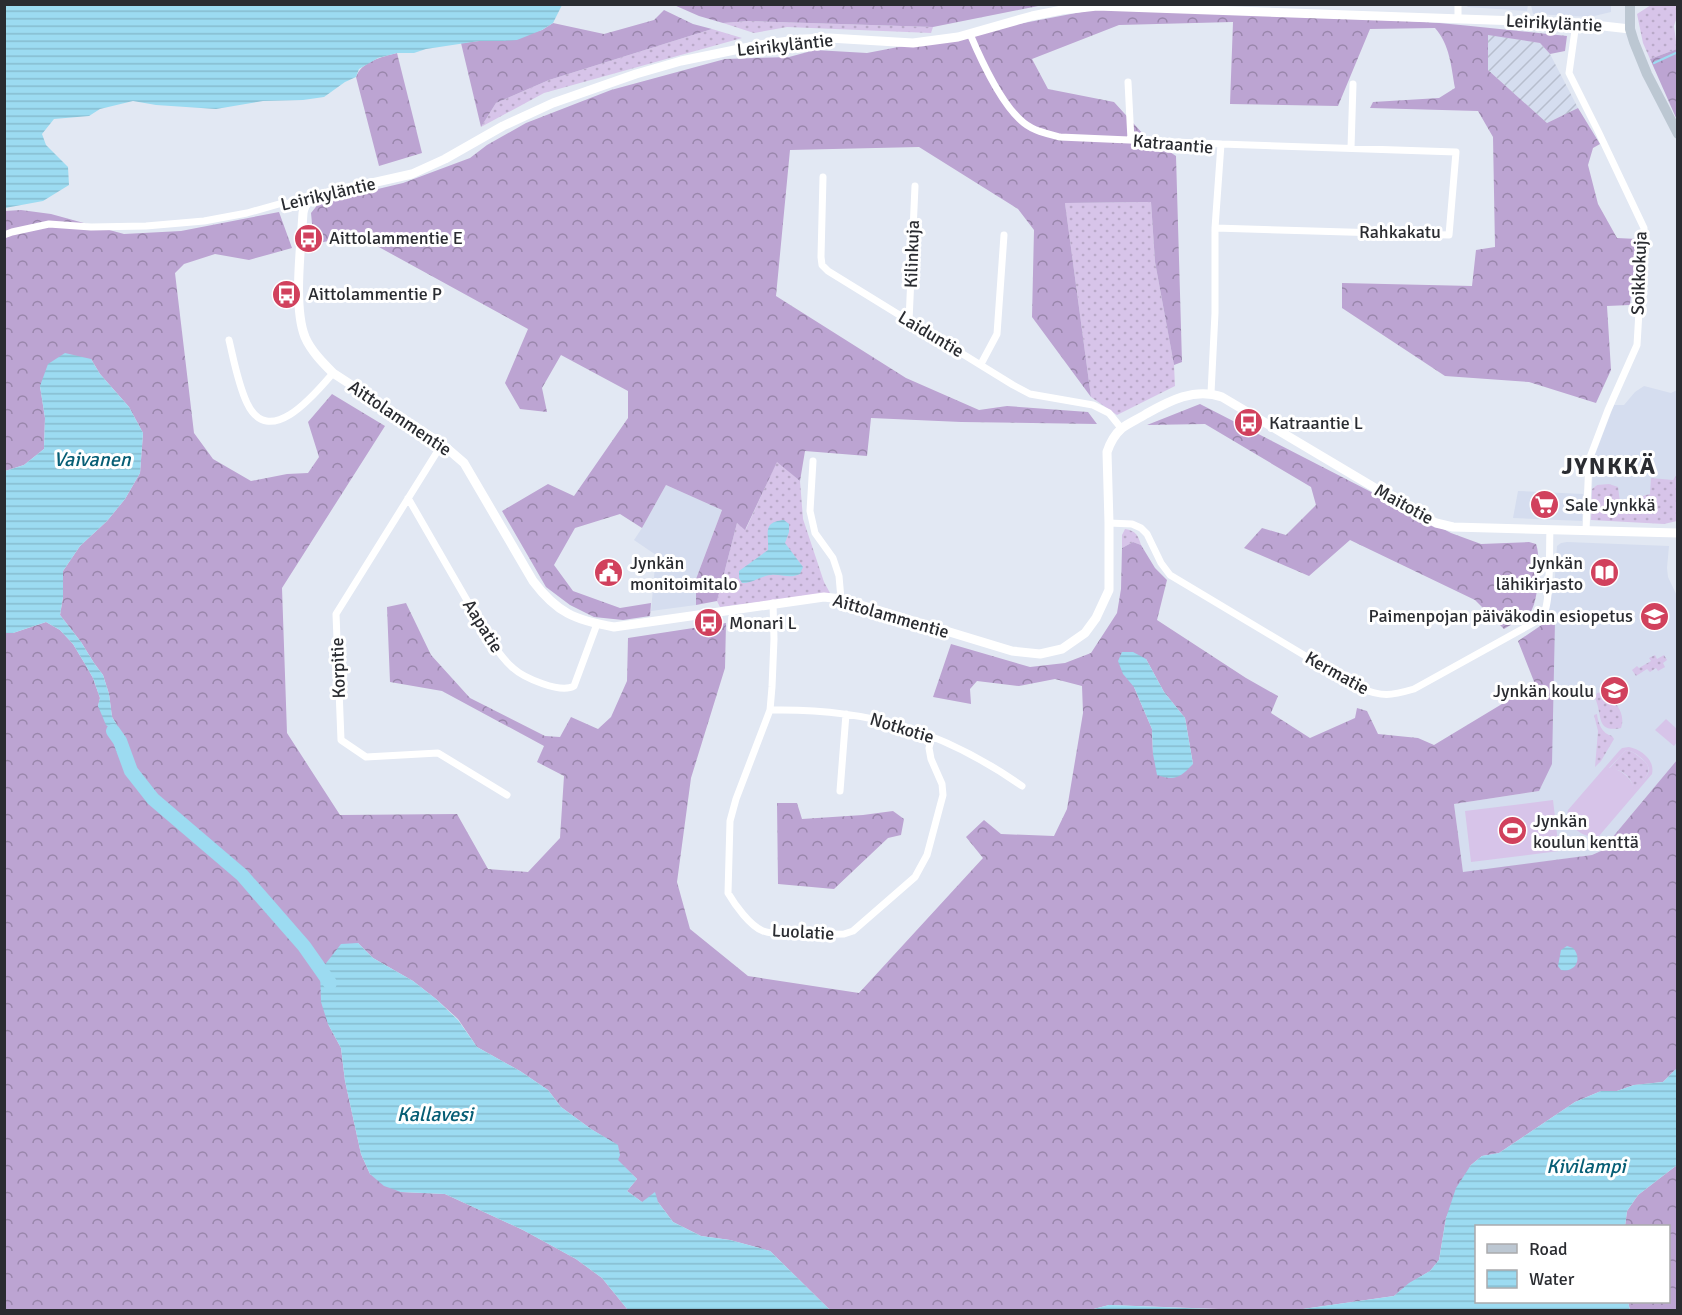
<svg xmlns="http://www.w3.org/2000/svg" width="1682" height="1315" font-family="Signika,sans-serif">
<style>
.built{fill:#d5ddef}
.industrial{fill:url(#industrial-furrows)}
.grass{fill:url(#grass-dots)}
.forest{fill:url(#forest-crowns);fill-rule:evenodd}
.garden{fill:#d7c4e9;fill-rule:evenodd}
.water{fill:url(#water-rules)}
.lines{fill:none;stroke-linecap:round;stroke-linejoin:round}
.stream{stroke:#9cdbf1;stroke-width:2}
.river{stroke:#9cdbf1;stroke-width:14}
.minor{stroke:#fff;stroke-width:7}
.tertiary{stroke:#fff;stroke-width:9}
.secondary{stroke:#bcc7d2;stroke-width:10}
.labels{text-anchor:middle;stroke-width:6;stroke-linejoin:round;paint-order:stroke}
.street-label{font-size:18px;fill:#2a2c31;stroke:#fff}
.poi-label{font-size:18px;fill:#2a2c31;stroke:#fff;text-anchor:start}
.water-label{font-size:20px;font-style:italic;fill:#075e75;stroke:#fff}
.district-label{font-size:24px;font-weight:bold;letter-spacing:1.5px;fill:#2a2c31;stroke:#fff}
</style>
<defs>
<pattern id="industrial-furrows" width="10" height="10" patternUnits="userSpaceOnUse" patternTransform="scale(1.5)"><rect width="10" height="10" fill="#d5ddef"/><path d="M-1 1l2-2M0 10L10 0M9 11l2-2" fill="none" stroke="#b7becd"/></pattern>
<pattern id="grass-dots" width="8" height="8" patternUnits="userSpaceOnUse" patternTransform="scale(1.5)"><rect width="8" height="8" fill="#d7c4e9"/><path d="M2 2h.1M6 6h.1" fill="none" stroke="#b9a9c8" stroke-width="1.8" stroke-linecap="round"/></pattern>
<pattern id="forest-crowns" width="20" height="18" patternUnits="userSpaceOnUse" patternTransform="scale(1.5)"><rect width="20" height="18" fill="#bca4d2"/><path d="M2 6a3 3 0 1 1 6 0M12 15a3 3 0 1 1 6 0" fill="none" stroke="#9986ab"/></pattern>
<pattern id="water-rules" width="6" height="5" patternUnits="userSpaceOnUse" patternTransform="scale(1.5)"><rect width="6" height="5" fill="#9cdbf1"/><path d="M0 2.5h6" fill="none" stroke="#87bccf"/></pattern>
</defs>
<rect width="100%" height="100%" fill="#e2e8f3"/>
<path class="built" d="M1465,5H1528L1527,11L1468,7Z
M1531,5V4L1611,5V12L1590,17L1533,14Z
M1677,385L1678,474L1673,480L1650,494L1620,502L1597,485L1592,489L1593,460L1614,405H1624L1635,392L1644,386L1671,393L1677,390Z
M666,485L722,510L696,579V605L651,611L656,555L634,540L642,528Z
M1518,491L1583,494L1582,521L1513,518Z
M1567,542L1669,546L1667,568L1668,577L1678,598L1677,760L1601,851L1592,855L1463,873L1454,804L1539,791L1554,621L1546,622L1549,610L1550,596L1554,592L1557,546L1561,543Z"/>
<path class="industrial" d="M1488,34L1540,43L1550,54L1578,108L1547,123L1488,70Z"/>
<path class="grass" d="M1651,5H1677V16L1674,26L1677,49L1650,59L1643,43L1637,14Z
M748,21L933,27L931,33L787,27L754,33L723,23Z
M712,29L742,38L544,93L481,127L496,103L549,80Z
M1151,202L1155,262L1174,365L1175,386L1117,415L1091,397L1065,203Z
M777,461L800,481L803,519L824,582L830,593L720,607L717,601L737,523L746,529Z
M1677,474V521L1664,524L1591,520L1592,489L1597,485L1609,484L1618,487L1620,502L1650,494L1651,478L1673,480Z
M1125,529C1136,531 1138,535 1141,545L1133,542L1122,548V535Z
M1655,655L1657,659L1664,655L1667,660L1663,663L1665,667L1658,671L1656,668L1650,672L1647,669L1636,676L1632,670L1637,666L1639,668L1651,661L1649,658Z
M1602,692H1607C1616,703 1626,714 1621,728C1595,733 1603,715 1595,698L1597,693Z
M1597,714C1598,723 1602,734 1612,736L1614,739L1601,761L1595,767L1598,731L1594,715Z
M1626,750C1633,751 1637,755 1643,760C1657,771 1641,782 1633,792C1635,779 1620,766 1608,770Z"/>
<path class="forest" d="M674,5H1043L933,27L748,21L723,23L699,16Z
M1097,9L1410,21C1463,24 1515,31 1567,36L1565,51L1550,54L1540,43L1488,35V70L1547,123L1578,108L1600,144L1593,148L1588,165L1598,204L1617,238L1637,239L1630,305L1607,306L1611,370L1596,403L1529,382L1445,376L1342,308V283L1472,286L1476,250L1495,247L1493,137L1478,111L1370,108L1373,102L1439,98L1455,88C1451,66 1450,45 1435,28L1370,29L1338,106L1230,104L1233,22L1119,25L1032,59L1048,89L1114,102L1144,135L1176,156L1182,362L1174,365L1155,262L1151,202L1065,203L1091,397L1032,317L1034,230L1018,209L919,147L790,150L776,296L906,378L979,410L1007,406L1088,412L1097,424L961,422L871,418L867,456L805,451L800,481L777,462L745,530L737,523L717,601L696,605V579L722,510L666,485L642,528L620,514L575,528L554,565L573,591L620,608L651,603L650,616L623,620L594,617L570,605L546,587L502,511L548,484L574,496L628,418V391L561,355L542,388L547,412L520,409L505,383L528,329L357,235L314,244L311,213L319,203L403,183L470,158L487,145L526,123L611,90L725,59L789,57L815,50L867,53Z
M664,10L693,24L712,29L549,80L496,103L481,127L461,43L479,41H503L542,30L553,23L604,34L654,20Z
M1677,49V120L1650,59Z
M397,53L422,153L379,166L356,77C362,61 382,57 397,53Z
M21,210L51,214L124,234L181,231L279,212L292,248L249,260L215,254L184,264L175,273L194,433L213,459L251,481L287,474L308,473L319,457L308,422L332,394L385,426L282,588L287,733L340,815L457,814L488,869L528,872L560,838L564,776L537,762L544,746L442,691L390,682L387,607L406,603L431,655L470,698L545,736L560,737L571,717L598,729L611,717L627,681L628,638L726,623L725,668L691,778L677,882L690,929L748,976L859,993L983,858L966,837L984,820L1001,834L1054,836L1067,809L1083,713L1082,686L1055,679L1019,686L977,681L970,689L971,704L933,697L951,644L1030,667L1065,663L1091,653L1117,613L1121,589L1122,548L1133,542L1141,545L1155,568L1167,580L1157,620L1246,678L1278,696L1271,713L1310,738L1355,718L1357,708L1367,711L1378,734L1418,738L1434,745L1535,684L1518,641L1546,622L1555,621L1552,764L1539,791L1454,804L1463,872L1592,855L1601,851L1677,760V1068L1663,1082L1634,1085L1617,1091H1601L1575,1102L1499,1153L1482,1156L1471,1165L1446,1218L1439,1260L1430,1271L1410,1283L1394,1296L1296,1310H1246L1109,1305L1090,1310H830L770,1251L730,1240L701,1236L673,1222L658,1202H642L627,1191L637,1179L617,1160V1145L591,1129L561,1107L548,1090L520,1071L477,1047L458,1019L436,999L413,981L373,958L358,943L328,1024L341,1048L345,1081L361,1154L370,1174L401,1192L445,1194L523,1230L576,1259L602,1278L628,1310H5V633H13L46,622L60,630L73,644L85,664L93,678L100,698L98,706L117,725L112,717L109,694L103,675L94,663L81,642L60,615L63,597V571L80,546L107,521L125,499L140,473L143,433L129,407L100,374L91,359L40,386L45,418L44,449L24,465L5,471V211ZM1146,659L1164,692L1185,718L1193,764L1153,754L1152,729L1134,687Z
M1200,404L1451,533L1481,544L1529,542L1536,544C1541,557 1539,604 1529,614C1523,620 1512,624 1504,629L1475,600L1350,540L1309,576L1244,548L1262,528L1286,535L1316,505L1311,487L1205,424L1147,425Z
M777,803H797L802,819L863,815L893,811L904,819L901,835L888,838L834,889L778,884Z
M1677,1165V1310H1630L1628,1302H1668V1226H1625L1627,1211L1638,1195Z"/>
<path class="garden" d="M1666,719L1677,729V742L1674,746L1655,730Z
M1629,747C1642,750 1655,760 1652,774L1599,836C1585,841 1564,824 1568,810L1619,751L1622,748ZM1626,750C1632,751 1635,753 1640,757C1657,770 1646,777 1634,790C1633,779 1620,768 1609,768Z
M1553,800L1559,851L1471,862L1465,811Z"/>
<path class="water" d="M5,4H562V5L553,23L542,30L517,40L503,41H479L426,49L414,53H397L378,58L359,69L356,77L345,82L324,97L303,100L263,101L216,109L156,105L133,101L100,109L89,116L54,119L42,134L46,145L68,167L69,185L43,201L5,208Z
M65,353L91,359L100,374L129,407L143,433L140,473L125,499L107,521L80,546L63,571V597L60,615L81,642L94,663L103,675L109,694L112,717L117,725L113,731L106,725L98,706L100,698L93,678L85,664L73,644L60,630L46,622L13,633H5V471L24,465L44,449L45,418L40,386L48,364Z
M784,520L789,524V532L785,543L803,567L800,574C790,579 781,574 771,575C760,576 752,584 742,583L739,578V571L768,550C769,533 762,522 784,520Z
M1122,652H1133L1146,659L1164,692L1185,718L1193,764C1180,778 1175,781 1157,775L1153,754L1152,729L1134,687L1123,674L1118,661Z
M358,943L373,958L413,981L436,999L458,1020L477,1047L520,1071L548,1090L561,1107L591,1129L618,1145L620,1155L618,1160L637,1179L627,1191L642,1202L655,1192L658,1202L673,1222L701,1236L730,1240L770,1251L830,1310H628L602,1278L576,1259L523,1230L445,1194L401,1192L384,1186L370,1174L361,1154L345,1081L341,1048L328,1024L321,1002L320,971L341,944Z
M1567,946L1573,948C1583,959 1575,973 1561,970L1558,966L1561,950Z
M1677,1068V1165L1638,1195L1627,1211L1625,1226H1476V1302H1628L1630,1310H1296L1394,1296L1409,1283L1430,1271L1439,1260L1446,1218L1456,1188L1471,1165L1482,1156L1499,1153L1575,1102L1601,1091H1617L1634,1085L1663,1082Z
M1109,1305L1236,1310H1246H1090Z"/>
<g class="lines">
<path class="stream" d="M1654,63L1678,52"/>
<path class="river" d="M113,731L120,741L131,771L153,799L242,875L304,946L330,983"/>
<path class="minor" d="M1458,19V4
M1576,23L1569,73L1599,133L1644,228L1637,345L1608,410L1589,460L1586,530
M970,34C981,60 1002,106 1024,123C1034,131 1048,134 1060,137L1221,144L1215,228V313L1211,393
M1128,82L1131,140
M1351,148L1353,84
M823,177L821,257L822,265L828,271L1013,385L1030,394L1093,405L1109,413L1121,428
M1215,228L1449,235L1456,152L1221,144
M4,235L12,232L49,224L91,227L146,226L204,221L247,213L279,204L306,202
M909,321L915,186
M229,340C234,361 238,384 247,403C269,450 315,394 333,373
M981,364L997,334L1004,235
M442,444L336,614L341,740L366,757L438,753L507,795
M813,461L810,511L815,533L833,558L839,576L841,599
M408,498L487,635C495,647 502,659 513,668C524,678 561,694 574,686L597,624
M1109,523L1132,524L1141,528L1147,534L1161,563L1170,575L1359,688C1383,697 1390,696 1414,689L1533,623C1536,620 1541,616 1544,613C1551,601 1549,546 1550,530
M773,603L774,639L772,687L770,710L736,799L730,821L728,893C735,905 750,926 763,931C779,937 825,934 844,934L853,931L915,877L927,855L943,795L942,784L931,759L929,748L932,736
M770,710C867,708 942,730 1022,786
M840,791L846,714"/>
<path class="tertiary" d="M1630,29L1576,23L1097,6L1062,10L1032,16L958,37L913,43L829,38L804,39L759,45L681,61L636,74L553,103L503,126L445,159L412,174L323,194C313,197 305,201 303,213C301,246 293,307 305,337C311,351 323,363 333,373L442,444L464,463L533,581C557,613 575,620 614,627L824,597L841,599L1012,651L1040,654L1062,649L1085,633L1096,618L1109,590V523L1107,452C1110,443 1114,435 1122,428C1129,423 1138,419 1146,414C1169,401 1195,387 1222,397L1422,516L1436,523L1453,527L1678,533"/>
<path class="secondary" d="M1630,4V29L1634,42L1647,74L1678,134"/>
</g>
<defs>
<symbol id="bus-disc" viewBox="-11 -11 22 22"><circle r="9.5" fill="#d1415d" stroke="#fff"/><path d="M-5-6H5V4H4V6H2V4H-2V6H-4V4H-5ZM-3.5-4V0h7V-4ZM-3.5 1.2v1.5H-2V1.2ZM2 1.2v1.5H3.5V1.2Z" fill="#fff"/></symbol>
<symbol id="supermarket-disc" viewBox="-11 -11 22 22"><circle r="9.5" fill="#d1415d" stroke="#fff"/><path d="M-6-5.5h2.5l.6 2H6L4.5 2H-2.5L-4.4-4H-6ZM-1.5 3.2a1.3 1.3 0 1 0 .1 0ZM3 3.2a1.3 1.3 0 1 0 .1 0Z" fill="#fff"/></symbol>
<symbol id="civic-disc" viewBox="-11 -11 22 22"><circle r="9.5" fill="#d1415d" stroke="#fff"/><path d="M-.6-6.5H3V-4.5H.6V-3L4-1V1h2V6H-6V1h2V-1L-.6-3ZM-1.2 2.5V6h2.4V2.5Z" fill="#fff"/></symbol>
<symbol id="library-disc" viewBox="-11 -11 22 22"><circle r="9.5" fill="#d1415d" stroke="#fff"/><path d="M-6-4Q-3-5.5-.7-3.5V5Q-3 3-6 4ZM6-4Q3-5.5 .7-3.5V5Q3 3 6 4Z" fill="#fff"/></symbol>
<symbol id="school-disc" viewBox="-11 -11 22 22"><circle r="9.5" fill="#d1415d" stroke="#fff"/><path d="M0-5L7-2L0 1L-7-2ZM-4 1L0 2.5L4 1V4Q0 6-4 4Z" fill="#fff"/></symbol>
<symbol id="stadium-disc" viewBox="-11 -11 22 22"><circle r="9.5" fill="#d1415d" stroke="#fff"/><path d="M0-5a6.5 5 0 1 0 0 10a6.5 5 0 1 0 0-10ZM-3.5-1.8h7v3.6h-7Z" fill="#fff"/></symbol>
</defs>
<g fill-rule="evenodd">
<use href="#bus-disc" x="292" y="222" width="33" height="33"/>
<use href="#bus-disc" x="270" y="278" width="33" height="33"/>
<use href="#bus-disc" x="1232" y="406" width="33" height="33"/>
<use href="#supermarket-disc" x="1528" y="488" width="33" height="33"/>
<use href="#civic-disc" x="592" y="556" width="33" height="33"/>
<use href="#library-disc" x="1588" y="556" width="33" height="33"/>
<use href="#school-disc" x="1638" y="600" width="33" height="33"/>
<use href="#bus-disc" x="692" y="606" width="33" height="33"/>
<use href="#school-disc" x="1598" y="674" width="33" height="33"/>
<use href="#stadium-disc" x="1496" y="814" width="33" height="33"/>
</g>
<g class="labels">
<g class="street-label">
<text transform="translate(1554 23) rotate(3)" y="6">Leirikyläntie</text>
<text transform="translate(785 45) rotate(-6)" y="6">Leirikyläntie</text>
<text transform="translate(1173 144) rotate(5)" y="6">Katraantie</text>
<text transform="translate(328 194) rotate(-13)" y="6">Leirikyläntie</text>
<text x="1400" y="238">Rahkakatu</text>
<text transform="translate(912 254) rotate(-88)" y="6">Kilinkuja</text>
<text transform="translate(1639 273) rotate(-88)" y="6">Soikkokuja</text>
<text transform="translate(931 334) rotate(31)" y="6">Laiduntie</text>
<text transform="translate(400 418) rotate(34)" y="6">Aittolammentie</text>
<text transform="translate(1404 504) rotate(29)" y="6">Maitotie</text>
<text transform="translate(891 616) rotate(16)" y="6">Aittolammentie</text>
<text transform="translate(483 626) rotate(58)" y="6">Aapatie</text>
<text transform="translate(338 668) rotate(-92)" y="6">Korpitie</text>
<text transform="translate(1337 673) rotate(29)" y="6">Kermatie</text>
<text transform="translate(902 728) rotate(17)" y="6">Notkotie</text>
<text transform="translate(803 932) rotate(3)" y="6">Luolatie</text>
</g>
<g class="poi-label">
<text x="329" y="244">Aittolammentie E</text>
<text x="308" y="300">Aittolammentie P</text>
<text x="1269" y="429">Katraantie L</text>
<text x="1565" y="511">Sale Jynkkä</text>
<text x="630" y="569">Jynkän<tspan x="630" dy="21">monitoimitalo</tspan></text>
<text x="1583" y="569" text-anchor="end">Jynkän<tspan x="1583" dy="21">lähikirjasto</tspan></text>
<text x="1633" y="622" text-anchor="end">Paimenpojan päiväkodin esiopetus</text>
<text x="729" y="629">Monari L</text>
<text x="1594" y="697" text-anchor="end">Jynkän koulu</text>
<text x="1533" y="827">Jynkän<tspan x="1533" dy="21">koulun kenttä</tspan></text>
</g>
<g class="water-label">
<text x="92" y="466">Vaivanen</text>
<text x="435" y="1121">Kallavesi</text>
<text x="1586" y="1173">Kivilampi</text>
</g>
<g class="district-label">
<text x="1609" y="474">JYNKKÄ</text>
</g>
</g>
<rect width="1682" height="1315" fill="none" stroke="#2a2c31" stroke-width="12"/>
<rect x="1475" y="1225" width="195" height="78" fill="#ffffff" stroke="#aaabad" stroke-width="1.5"/>
<rect x="1487" y="1244" width="30" height="9" fill="#bcc7d2" stroke="#aaabad" stroke-width="1.5"/>
<text x="1529" y="1255" font-size="18" fill="#2a2c31">Road</text>
<rect x="1487" y="1270" width="30" height="18" fill="url(#water-rules)" stroke="#aaabad" stroke-width="1.5"/>
<text x="1529" y="1285" font-size="18" fill="#2a2c31">Water</text>
</svg>
